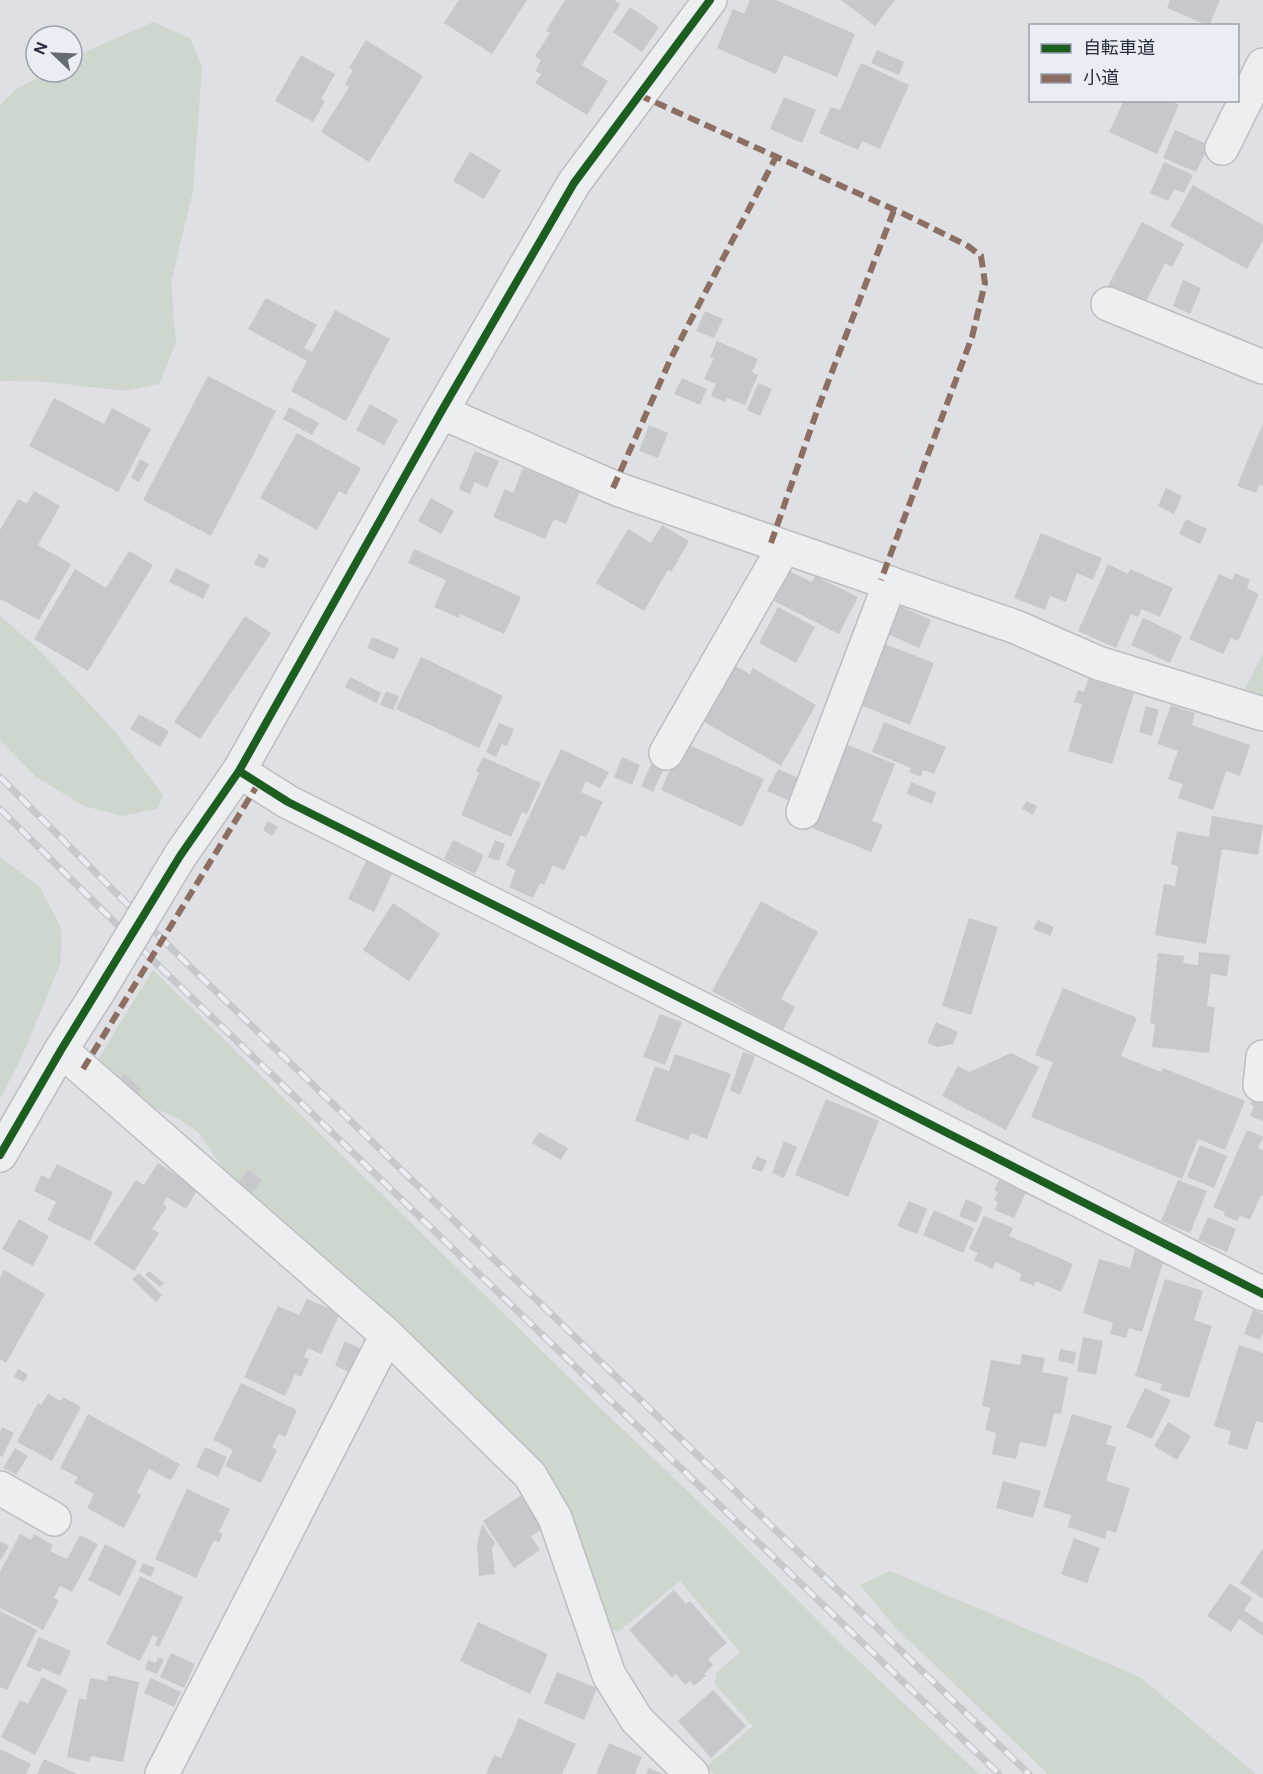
<svg xmlns="http://www.w3.org/2000/svg" width="1263" height="1774" font-family="'DM Sans','Noto Sans JP',sans-serif">
<style>
.green{fill:#ced7ce}
.building{fill:#c6c8cb}
.lines{fill:none;stroke-linecap:round;stroke-linejoin:round}
.minor-casing{stroke:#bcbec1;stroke-width:36}
.minor{stroke:#edeef0;stroke-width:33}
.rail-casing{stroke:#c6c8cb;stroke-width:7}
.rail{stroke:#eaeef4;stroke-width:4.5;stroke-dasharray:14;stroke-linecap:butt}
.minor-bridge-casing{stroke:#bcbec1;stroke-width:36;stroke-linecap:butt}
.minor-bridge{stroke:#edeef0;stroke-width:33}
.quiet{stroke:#8d6e63;stroke-width:6;stroke-dasharray:12 6;stroke-linecap:butt}
.cycleway-casing{stroke:#eaeef4;stroke-width:11}
.cycleway{stroke:#1b5e20;stroke-width:8}
</style>
<rect width="100%" height="100%" fill="#dee0e3"/>
<path class="green" d="M153,22L190,38L202,68L193,191L171,283L176,343L159,384L125,391L48,382L0,381V105L15,90L49,72H72V59L94,48Z
M0,616L37,648L112,728L163,795L157,809L122,816L84,806L36,777L0,740Z
M1263,653V698L1244,691Z
M0,857L40,887L62,930L60,964L23,1054L0,1099Z
M153,970L595,1403L720,1522L844,1647L979,1774H715L706,1767L753,1726L715,1685L716,1673L740,1652L680,1581L618,1632L612,1629L599,1593L556,1493L227,1174L198,1132L177,1118L136,1100L95,1064Z
M890,1571L1140,1677L1256,1774H1048L894,1626L860,1585Z"/>
<path class="building" d="M459,0H527L492,54L444,23Z
M565,0H614L620,4L582,65L608,81L587,115L535,83L541,74L535,71L541,60L535,56L550,33L546,31Z
M750,0H776L855,34L837,77L784,55L776,74L717,48L733,9L744,14Z
M841,0H895L875,26Z
M1170,0H1220L1209,26L1167,8Z
M630,7L659,27L642,52L613,32Z
M366,40L423,76L369,162L321,132L349,87L345,84L353,70L349,68Z
M877,50L904,62L899,75L871,63Z
M301,55L335,74L321,99L325,101L313,122L275,101Z
M861,63L909,85L880,149L862,141L858,150L819,133L831,107L840,110Z
M784,97L816,110L802,143L770,129Z
M1124,100H1168L1179,105L1157,154L1109,132Z
M1175,130L1209,145L1196,172L1163,158Z
M470,152L501,170L484,199L453,181Z
M1164,162L1193,175L1184,193L1174,189L1168,201L1150,193Z
M1193,185L1263,225V240L1247,269L1170,226Z
M1142,222L1184,244L1172,267L1165,263L1144,305L1108,286Z
M1183,280L1201,288L1190,314L1173,306Z
M266,298L317,325L304,348L312,352L335,310L390,339L346,421L291,391L307,361L248,329Z
M705,311L723,319L714,338L696,331Z
M717,341L758,359L752,372L758,375L745,405L727,398L725,402L711,396L716,384L704,379L714,358L710,357Z
M208,376L276,411L211,536L143,500Z
M682,378L707,389L700,405L674,394Z
M758,383L772,389L760,416L747,410Z
M54,398L104,424L112,408L151,429L118,492L29,446Z
M370,404L398,420L384,445L356,430Z
M289,407L319,423L312,435L283,419Z
M1263,423V486L1259,485L1256,493L1237,486Z
M649,425L668,433L658,458L639,451Z
M297,433L361,468L346,495L339,491L317,530L260,498Z
M475,451L499,461L487,488L475,482L470,494L459,489Z
M140,459L149,464L139,482L131,478Z
M523,468L580,492L566,524L554,519L545,539L493,517L505,489L513,493Z
M1166,488L1182,496L1174,514L1158,506Z
M34,491L60,506L38,545L71,564L39,620L0,599V530L18,499L27,504Z
M431,498L454,511L441,534L418,521Z
M1186,519L1207,529L1200,544L1179,534Z
M662,525L689,541L671,572L668,570L644,611L596,583L628,529L651,543Z
M1041,533L1102,558L1093,580L1077,573L1066,602L1050,596L1045,610L1014,598Z
M414,549L521,597L504,634L460,614L459,618L434,607L446,580L408,563Z
M129,551L153,565L88,671L34,639L75,569L106,588Z
M259,554L269,559L264,569L254,564Z
M1108,564L1128,574L1130,569L1173,588L1160,617L1142,609L1138,617L1131,614L1116,648L1078,631Z
M176,568L210,585L203,599L169,582Z
M789,571L812,582L815,576L858,597L839,634L774,601Z
M1235,573L1250,580L1247,588L1259,594L1238,641L1231,638L1223,654L1189,639L1219,574L1232,580Z
M898,605L931,620L919,648L886,633Z
M778,607L815,627L796,663L759,643Z
M245,616L271,633L200,739L174,722Z
M1143,618L1182,636L1170,663L1131,645Z
M372,637L399,648L394,660L367,648Z
M880,642L934,663L910,725L856,703Z
M421,657L503,696L479,748L396,709Z
M732,664L750,674L753,668L816,705L781,766L699,719Z
M350,677L381,693L377,703L345,687Z
M1088,679L1134,693L1112,764L1068,751L1082,704L1074,702L1078,690L1084,692Z
M386,691L399,696L393,710L380,705Z
M1171,705L1195,713L1192,725L1250,745L1240,776L1226,771L1213,810L1178,798L1183,784L1168,779L1178,751L1157,744Z
M1146,706L1159,710L1152,736L1139,732Z
M139,714L169,731L160,747L130,729Z
M884,722L946,747L934,774L923,770L921,777L909,772L911,768L872,752Z
M499,723L514,729L507,746L502,744L496,757L486,752Z
M683,742L764,779L742,827L661,790Z
M846,744L895,764L872,821L883,825L871,852L812,828Z
M561,749L609,772L600,788L586,781L581,792L603,802L586,837L581,835L564,870L553,865L544,885L540,883L533,898L509,887L516,870L506,865Z
M483,757L541,783L527,814L522,812L511,837L461,815L479,773L476,772Z
M622,757L640,765L632,785L614,777Z
M653,760L665,766L653,792L641,786Z
M778,769L805,781L795,803L767,791Z
M911,782L936,792L932,804L907,794Z
M1026,801L1037,806L1033,815L1022,809Z
M1212,816L1263,825L1258,855L1222,849L1206,944L1155,935L1164,884L1175,886L1178,866L1171,864L1177,831L1209,837Z
M268,821L278,827L272,836L263,830Z
M453,840L484,855L475,874L444,859Z
M495,840L505,844L499,861L488,857Z
M366,861L392,874L374,912L348,899Z
M761,901L818,932L781,999L795,1007L783,1030L712,991Z
M393,903L440,934L409,981L363,950Z
M969,918L998,927L971,1015L942,1006Z
M1038,920L1054,927L1050,936L1033,929Z
M1199,952L1230,955L1227,976L1211,974L1207,1006L1215,1007L1209,1053L1152,1047L1155,1024L1150,1023L1158,953L1184,956L1183,963L1198,965Z
M1063,988L1137,1018L1121,1056L1161,1072L1163,1068L1245,1101L1225,1150L1198,1139L1182,1179L1031,1117L1053,1062L1035,1055Z
M660,1014L682,1022L665,1065L643,1057Z
M936,1022L958,1032L953,1044L937,1047L927,1043Z
M743,1052L755,1056L740,1095L730,1090Z
M1011,1053L1039,1067L1006,1130L942,1096L958,1066L969,1072Z
M675,1054L731,1074L707,1139L691,1133L688,1140L635,1121L655,1066L669,1071Z
M125,1074L141,1089L135,1096L118,1082Z
M1255,1092L1263,1096V1121L1250,1116L1254,1106L1250,1104Z
M826,1099L879,1121L848,1197L795,1175Z
M1247,1130L1263,1137L1258,1148L1263,1150V1196L1261,1195L1250,1220L1240,1216L1237,1221L1224,1216L1225,1212L1213,1207Z
M539,1132L568,1148L561,1160L532,1143Z
M784,1141L797,1147L784,1178L772,1173Z
M1200,1145L1227,1156L1214,1188L1187,1177Z
M757,1156L767,1161L762,1172L751,1168Z
M158,1163L198,1189L186,1209L167,1197L163,1204L167,1207L152,1229L159,1233L134,1271L94,1244L136,1180L144,1185Z
M57,1164L113,1192L90,1241L47,1220L56,1202L34,1191L41,1175L49,1179Z
M248,1170L262,1180L252,1193L239,1182Z
M999,1180L1026,1192L1014,1218L995,1210L998,1202L994,1200L998,1192L994,1190Z
M1178,1180L1207,1191L1190,1233L1161,1221Z
M966,1199L983,1207L976,1223L959,1216Z
M909,1201L927,1209L917,1234L897,1226Z
M934,1210L974,1228L963,1253L923,1235Z
M984,1216L1013,1228L1009,1236L1073,1264L1061,1292L1036,1281L1034,1286L1019,1280L1022,1274L996,1262L992,1269L974,1260L978,1253L969,1249Z
M1208,1217L1236,1229L1227,1252L1198,1240Z
M19,1219L49,1236L33,1266L2,1249Z
M1135,1250L1164,1259L1142,1332L1129,1328L1126,1338L1110,1334L1113,1323L1083,1313L1099,1259L1130,1268Z
M4,1270L45,1294L6,1363L0,1359V1277Z
M149,1271L164,1283L160,1287L145,1275Z
M139,1273L162,1295L156,1302L132,1279Z
M1165,1279L1203,1291L1194,1320L1212,1326L1189,1398L1160,1390L1162,1384L1135,1376Z
M307,1299L340,1313L321,1354L308,1348L304,1357L309,1359L301,1377L295,1374L285,1396L244,1377L278,1306L299,1315Z
M1253,1310L1263,1314V1332L1260,1340L1244,1334Z
M1083,1337L1103,1341L1096,1375L1077,1371Z
M345,1341L363,1350L352,1374L335,1365Z
M1239,1345L1263,1353V1423L1256,1421L1247,1450L1228,1444L1231,1431L1214,1426Z
M1060,1349L1076,1352L1074,1364L1058,1361Z
M1022,1354L1045,1358L1042,1372L1068,1377L1061,1414L1054,1413L1046,1447L1020,1442L1016,1459L992,1454L996,1433L985,1430L990,1408L982,1406L991,1360L1020,1365Z
M18,1369L28,1375L24,1382L14,1377Z
M241,1383L297,1410L285,1437L279,1434L272,1447L277,1450L261,1483L225,1466L233,1450L213,1440Z
M1145,1388L1171,1400L1152,1439L1126,1427Z
M48,1394L61,1401L63,1397L81,1407L52,1461L17,1442L38,1403L41,1405Z
M88,1414L180,1464L171,1480L149,1469L137,1492L141,1495L124,1528L87,1508L94,1494L74,1483L78,1477L60,1468Z
M1072,1414L1112,1426L1106,1444L1116,1447L1106,1481L1130,1488L1116,1533L1107,1530L1105,1539L1068,1527L1071,1515L1043,1507Z
M1168,1422L1191,1436L1177,1460L1154,1446Z
M2,1427L14,1433L2,1457L0,1456V1432Z
M205,1447L227,1457L218,1477L196,1467Z
M15,1448L28,1456L16,1475L3,1468Z
M1003,1481L1041,1491L1033,1518L996,1508Z
M187,1489L230,1509L219,1532L223,1534L219,1542L214,1540L196,1578L155,1559Z
M523,1494L545,1527L531,1536L540,1550L514,1568L483,1521Z
M482,1524L495,1543L492,1548L495,1574L479,1576L477,1545Z
M20,1534L31,1540L34,1534L53,1545L50,1551L67,1559L80,1535L98,1544L72,1592L60,1586L54,1598L59,1600L43,1630L0,1608V1572Z
M1074,1538L1100,1548L1087,1583L1061,1574Z
M0,1541L9,1546L0,1561Z
M105,1544L137,1561L120,1596L88,1580Z
M1263,1548V1599L1240,1583Z
M143,1563L155,1568L151,1577L139,1571Z
M140,1576L183,1597L159,1647L155,1645L158,1638L153,1635L140,1661L106,1644Z
M1230,1583L1252,1598L1244,1610L1263,1623V1636L1239,1619L1231,1632L1207,1616Z
M674,1590L686,1604L690,1601L727,1643L708,1659L713,1665L704,1674L706,1676L694,1686L690,1681L685,1685L676,1674L672,1678L629,1630Z
M0,1611L37,1630L7,1690L0,1687Z
M478,1622L548,1654L530,1694L460,1661Z
M39,1637L71,1651L60,1676L42,1668L40,1672L26,1666Z
M171,1653L195,1664L184,1688L160,1677Z
M158,1657L164,1660L157,1674L145,1669L148,1660L156,1663Z
M557,1672L597,1688L584,1720L544,1703Z
M108,1675L139,1682L123,1762L91,1756L89,1762L67,1757L79,1698L86,1700L90,1678L107,1681Z
M42,1677L68,1690L35,1755L1,1737L20,1700L28,1704Z
M151,1678L181,1692L174,1707L144,1693Z
M713,1690L746,1726L711,1758L678,1721Z
M519,1718L576,1744L562,1774H486L494,1755L501,1758Z
M609,1743L642,1757L635,1774H596Z
M0,1749L31,1764L26,1774H0Z
M44,1759L77,1774H37Z
M649,1768L663,1774H646Z"/>
<g class="lines">
<defs>
<path id="minor" d="M1222,148L1263,65
M1108,304L1263,367
M441,412L617,489L1016,627L1098,663L1263,714
M666,753L784,547
M239,771L288,802L810,1063L1263,1294
M803,812L890,583
M180,856L239,771L441,412L574,183L710,0
M61,1050L387,1335L530,1475L555,1518L609,1675L637,1720L692,1774
M1260,1085L1263,1057
M0,1155L61,1050L98,992
M0,1488L54,1519
M162,1774L387,1335"/>
</defs>
<use href="#minor" class="minor-casing"/>
<use href="#minor" class="minor"/>
<defs>
<path id="rail" d="M0,777L174,951L1029,1774
M0,809L163,970L999,1774"/>
</defs>
<use href="#rail" class="rail-casing"/>
<use href="#rail" class="rail"/>
<defs>
<path id="minor-bridge" d="M98,992L180,856"/>
</defs>
<use href="#minor-bridge" class="minor-bridge-casing"/>
<use href="#minor-bridge" class="minor-bridge"/>
<path class="quiet" d="M639,95L904,214L968,246L981,256L985,283L972,337L881,580
M613,488L671,358L776,157
M771,543L817,411L894,210
M83,1069L258,784"/>
<defs>
<path id="cycleway" d="M239,771L288,802L810,1063L1263,1294
M0,1155L61,1050L180,856L239,771L441,412L574,183L710,0"/>
</defs>
<use href="#cycleway" class="cycleway-casing"/>
<use href="#cycleway" class="cycleway"/>
</g>
<rect x="1029" y="24" width="210" height="78" fill="#eaeef4" stroke="#9ba1aa" stroke-width="1.5"/>
<rect x="1041" y="44" width="30" height="9" fill="#1b5e20" stroke="#9ba1aa" stroke-width="1.5"/>
<text x="1083" y="54" font-size="18" fill="#252d3c">自転車道</text>
<rect x="1041" y="74" width="30" height="9" fill="#8d6e63" stroke="#9ba1aa" stroke-width="1.5"/>
<text x="1083" y="84" font-size="18" fill="#252d3c">小道</text>
<g transform="translate(54 54) rotate(293)"><circle r="28" fill="#eaeef4" stroke="#9ba1aa" stroke-width="1.5"/>
<path d="M0-4.5L10 22L0 15L-10 22Z" fill="#666c76"/>
<text y="-9" font-size="16" font-weight="bold" text-anchor="middle" fill="#252d3c">N</text>
</g>
</svg>
